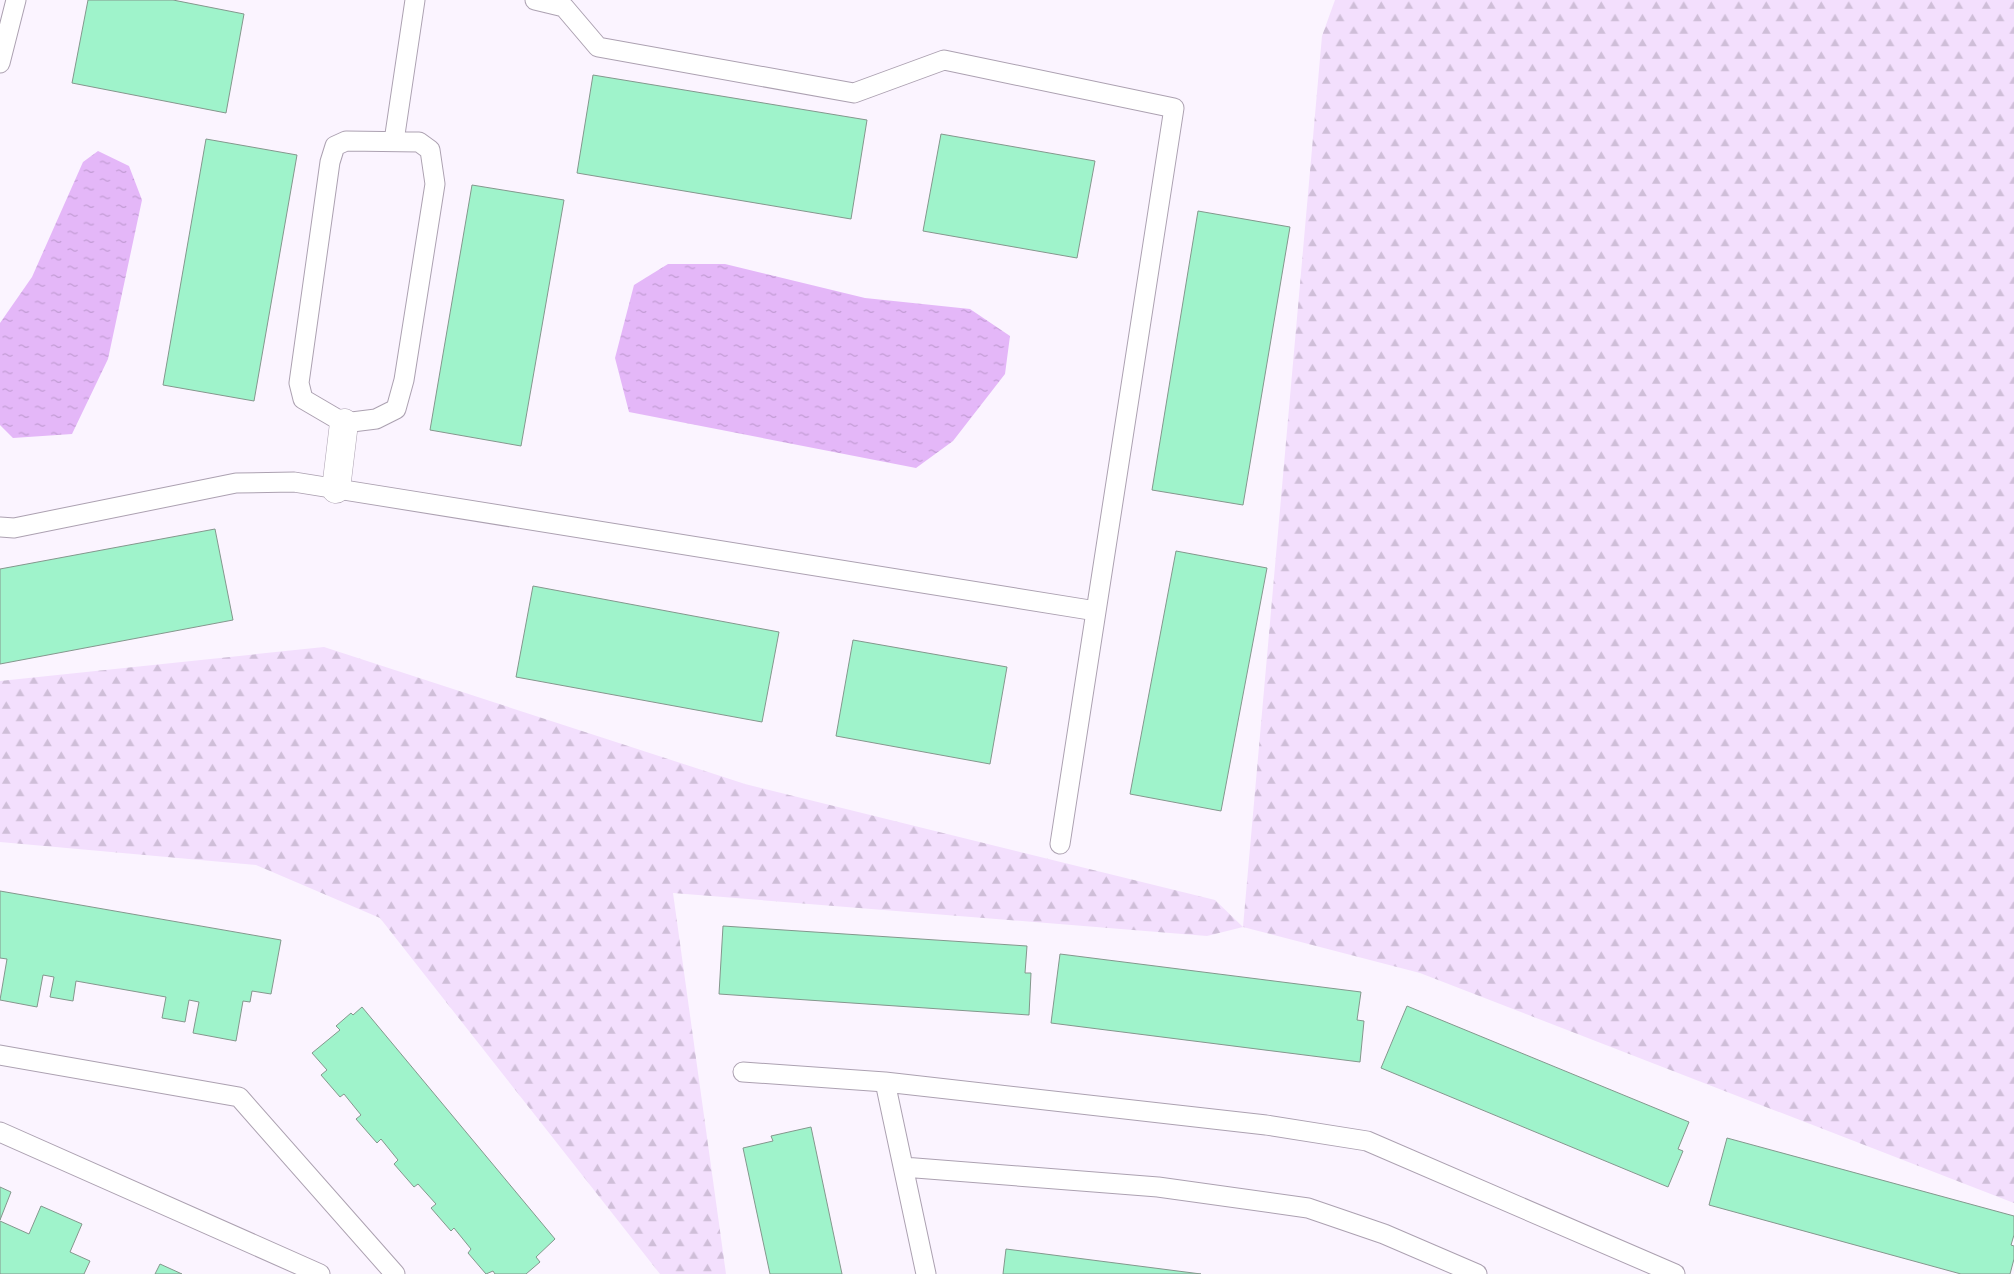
<svg xmlns="http://www.w3.org/2000/svg" width="2014" height="1274" font-family="'Open Sans',sans-serif">
<style>
.forest{fill:url(#forest-firs)}
.water{fill:url(#water-ripples)}
.building{fill:#9ff3cb;stroke:#84978d}
.lines{fill:none;stroke-linecap:round;stroke-linejoin:round}
.lane-casing{stroke:#aca1b1;stroke-width:21}
.street-casing{stroke:#aca1b1;stroke-width:29}
.lane{stroke:#fff;stroke-width:19}
.street{stroke:#fff;stroke-width:28}
</style>
<defs>
<pattern id="forest-firs" width="22" height="20" patternUnits="userSpaceOnUse" patternTransform="scale(1.25)"><rect width="22" height="20" fill="#f3dffd"/><path d="M5 1l3.5 6h-7zM16 11l3.5 6h-7z" fill="#cfbed8"/></pattern>
<pattern id="water-ripples" width="26" height="14" patternUnits="userSpaceOnUse" patternTransform="scale(1.25)"><rect width="26" height="14" fill="#e4b7f8"/><path d="M2 4q2-2 4 0t4 0M15 11q2-2 4 0t4 0" fill="none" stroke="#c29cd4"/></pattern>
</defs>
<rect width="100%" height="100%" fill="#fbf4ff"/>
<path class="forest" d="M1335,0H2014V1203L1420,973L1243,927L1207,936L673,893L726,1274H660L380,918L256,865L0,842V681L324,647L745,784L1215,900L1243,927L1322,36Z"/>
<path class="water" d="M98,151L129,166L142,200L108,359L72,434L13,438L0,425V323L32,277L83,162Z
M668,264H725L865,298L970,309L1010,336L1005,374L953,441L916,468L629,412L615,358L634,285Z"/>
<path class="building" d="M88,0H173L244,14L226,113L72,83Z
M593,75L867,120L851,219L577,173Z
M941,134L1095,161L1077,258L923,231Z
M206,139L297,155L254,401L163,385Z
M472,185L564,200L521,446L430,430Z
M1198,211L1290,227L1243,505L1152,490Z
M215,529L233,620L0,664V569Z
M1176,551L1267,568L1221,811L1130,794Z
M533,586L779,632L762,722L516,677Z
M853,640L1007,667L990,764L836,736Z
M0,891L281,940L271,994L252,991L250,1002L243,1001L236,1041L193,1033L199,1002L189,1000L185,1022L162,1018L166,997L76,981L73,1001L50,997L54,977L43,975L37,1007L0,1000L7,959L0,958Z
M723,926L1027,946L1025,973H1031L1029,1015L719,994Z
M1060,954L1361,992L1357,1020L1364,1021L1360,1062L1051,1023Z
M1407,1006L1689,1122L1678,1149L1683,1151L1668,1187L1381,1068Z
M362,1007L555,1239L536,1257L540,1262L526,1274H495L493,1271L486,1274L468,1253L471,1249L454,1228L451,1231L431,1208L436,1204L418,1184L414,1187L394,1164L398,1160L381,1139L377,1143L356,1119L361,1115L344,1094L340,1097L321,1075L327,1070L312,1053L340,1030L336,1026L351,1013L353,1015Z
M811,1127L842,1274H770L743,1148L773,1141L771,1136Z
M1727,1138L2014,1216V1235L2011,1245L2014,1246V1259L2010,1274H1961L1709,1205Z
M0,1187L11,1192L0,1220Z
M41,1206L82,1224L70,1252L90,1261L84,1274H0V1221L29,1234Z
M1006,1249L1201,1274H1003Z
M160,1264L182,1274H155Z"/>
<g class="lines">
<defs>
<path id="lane" d="M535,0L564,7L598,47L854,93L944,60L1174,108L1060,844
M0,63L16,0
M346,141L419,142L430,150L435,184L404,380L396,409L376,419L344,423L303,399L299,383L330,162L335,146Z
M394,141L415,0
M0,527L14,528L236,483L294,482L1096,611
M0,1055L239,1097L395,1274
M743,1072L885,1082L1266,1125L1367,1141L1675,1274
M885,1082L926,1274
M0,1132L320,1274
M903,1167L1158,1187L1308,1208L1384,1234L1477,1274"/>
<path id="street" d="M336,489L344,423"/>
</defs>
<use href="#lane" class="lane-casing"/>
<use href="#street" class="street-casing"/>
<use href="#lane" class="lane"/>
<use href="#street" class="street"/>
</g>
</svg>
